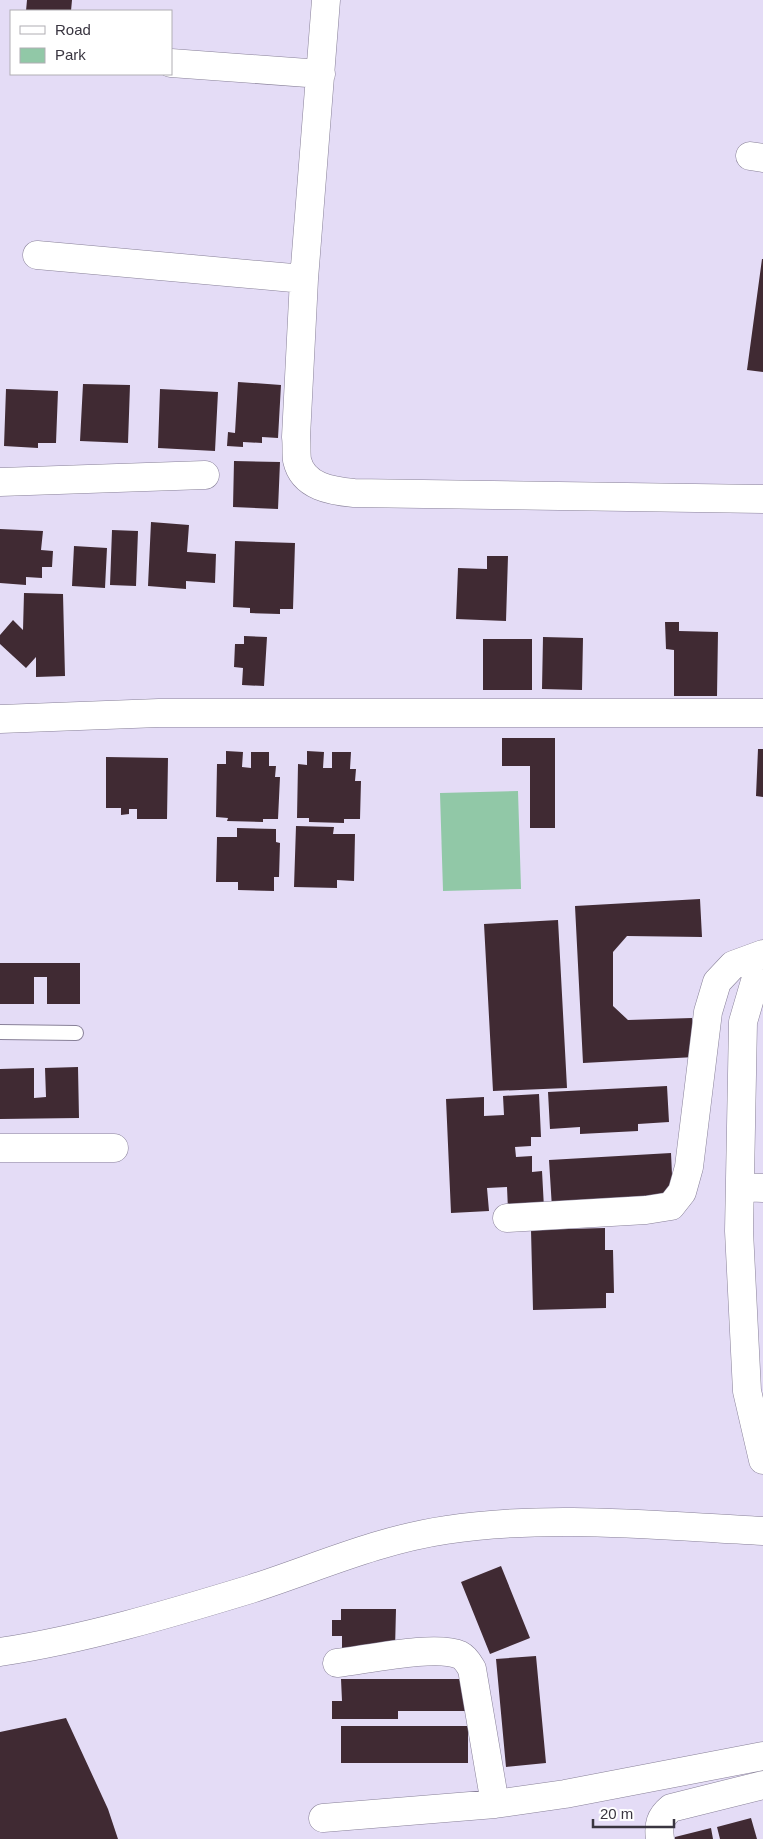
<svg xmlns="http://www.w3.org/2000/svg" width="763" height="1839" font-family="Arial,sans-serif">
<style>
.green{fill:#91c8a7}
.building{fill:#402a33}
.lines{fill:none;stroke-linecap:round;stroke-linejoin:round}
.lane-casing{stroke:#888098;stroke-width:16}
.street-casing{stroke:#888098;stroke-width:29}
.lane{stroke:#fff;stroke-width:14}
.street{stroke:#fff;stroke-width:28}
</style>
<rect width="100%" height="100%" fill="#e4dcf6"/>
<path class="green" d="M518,791L521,889L443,891L440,793Z"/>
<path class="building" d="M27,0H72L71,11H26Z
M762,259H763V372L747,370Z
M238,382L281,385L278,438L262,437V443L243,442V447L227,446L228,432L235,433Z
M83,384L130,385L128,443L80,441Z
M6,389L58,391L56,443H38V448L4,446Z
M160,389L218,392L215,451L158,448Z
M234,461L280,462L278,509L233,507Z
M151,522L189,525L187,552L216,554L215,583L186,581V589L148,586Z
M0,529L43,531L41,550L53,551L52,567H42V578L26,577V585L0,583Z
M112,530L138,531L136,586L110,585Z
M235,541L295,543L293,609H280V614L250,613V608L233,607Z
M74,546L107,548L105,588L72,586Z
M487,556H508L506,621L456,619L458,568L487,569Z
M24,593L63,594L65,676L36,677V657L26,668L0,644V635L13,620L23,630Z
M665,622H679V631L718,632L717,696H674V650L666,649Z
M244,636L267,637L264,686L242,685L243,668L234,667L235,644H244Z
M543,637L583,638L582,690L542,689Z
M483,639H532V690H483Z
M502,738H555V828H530V766H502Z
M758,749H763V797L756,796Z
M226,751L243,752L242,767L251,768V752H269V766H276L275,777H280L278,819H263V822L227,821L228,818L216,817L217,764H226Z
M307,751L324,752L323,768H332V752H351L350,769H356L355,781H361L360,819H344V823L309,822V818H297L298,764L307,765Z
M106,757L168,758L167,819H137V809H129V814L121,815V808H106Z
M296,826L334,827L333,834H355L354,881L337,880V888L294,887Z
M237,828L276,829V842L280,843L279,877H274V891L238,890V882H216L217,837H237Z
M700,899L702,937L627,936L613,952V1006L628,1020L692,1018L695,1057L583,1063L575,906Z
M558,920L567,1088L493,1091L484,924Z
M0,963H80V1004H47V977H34V1004H0Z
M78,1067L79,1118L0,1119V1069L34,1068V1098L46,1097L45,1068Z
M667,1086L669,1122L638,1124V1131L580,1134V1127L550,1129L548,1092Z
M539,1094L541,1137H531V1146L515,1147L516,1157L532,1156V1172L542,1171L544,1208L508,1210L507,1187L487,1188L489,1211L451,1213L446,1099L484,1097V1116L504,1115L503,1096Z
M671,1153L673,1196L552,1208L549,1160Z
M605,1228V1250H613L614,1293H606V1308L533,1310L531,1230Z
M501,1566L530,1638L490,1654L461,1582Z
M341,1609H396L395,1649L342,1656V1636H332V1620H341Z
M536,1656L546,1763L506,1767L496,1659Z
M341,1679H465V1711H398V1719H332V1701H342Z
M66,1718L108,1809L118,1839H0V1732Z
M341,1726H468V1763H341Z
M751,1818L757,1839H720L717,1827Z
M711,1828L713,1839H675V1837Z"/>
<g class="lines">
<defs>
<path id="lane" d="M0,1032L76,1033"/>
<path id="street" d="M326,0L304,279L296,437C297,444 296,453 297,460C303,487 332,491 354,493L763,499
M171,63L321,74
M750,156L763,158
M37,255L304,279
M0,482L205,475
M0,719L159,713H763
M763,954L743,1022L739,1231L747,1391L763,1460
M0,1148H114
M740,1187L763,1188
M507,1218L646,1210L671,1206L682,1192L689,1167L708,1012L717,982L733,965L763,954
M0,1652C85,1639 169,1614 251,1589C316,1568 378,1540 446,1530C549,1514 659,1526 763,1531
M337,1663C365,1660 436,1644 460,1655C466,1658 469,1664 472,1669L495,1804
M323,1818L495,1804L565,1794L763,1756
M660,1839C658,1825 660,1817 671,1808L763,1785"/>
</defs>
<use href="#lane" class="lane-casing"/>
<use href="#street" class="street-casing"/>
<use href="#lane" class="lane"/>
<use href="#street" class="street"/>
</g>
<rect x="10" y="10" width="162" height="65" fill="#ffffff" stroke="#b0aeb3"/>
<rect x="20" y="26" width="25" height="8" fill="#ffffff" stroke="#b0aeb3"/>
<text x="55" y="35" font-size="15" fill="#393540">Road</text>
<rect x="20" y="48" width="25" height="15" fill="#91c8a7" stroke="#b0aeb3"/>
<text x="55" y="60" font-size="15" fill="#393540">Park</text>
<path d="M593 1819v8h81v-8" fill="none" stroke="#393540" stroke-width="2.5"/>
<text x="600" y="1819" font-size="15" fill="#393540" stroke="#ffffff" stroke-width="4" paint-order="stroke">20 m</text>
</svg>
